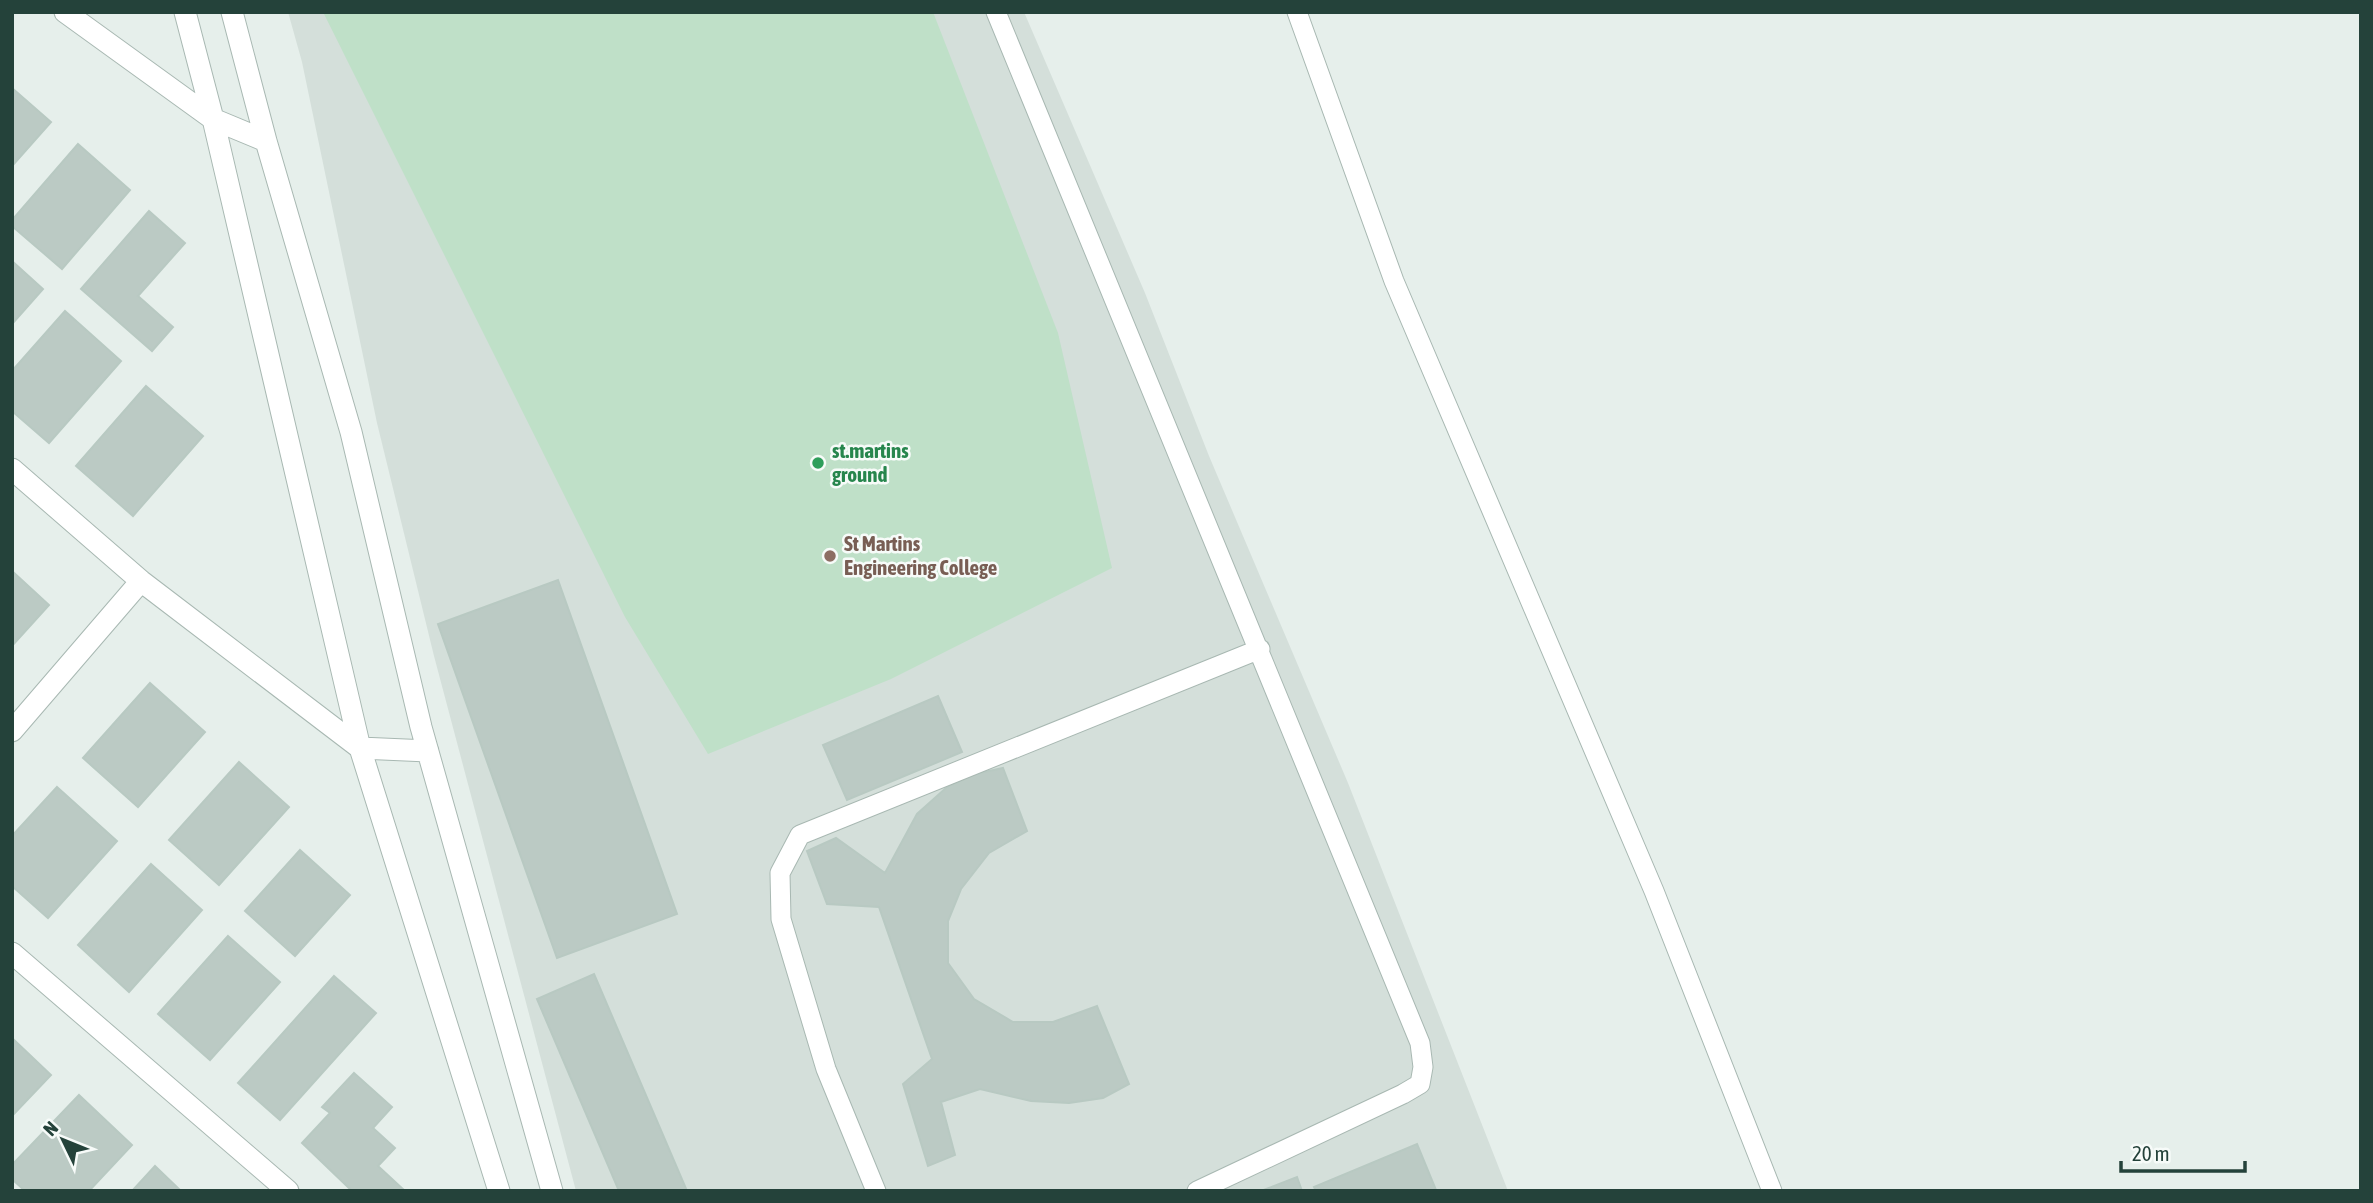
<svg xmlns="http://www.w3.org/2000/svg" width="2373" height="1203" font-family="'Asap Condensed',sans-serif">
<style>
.built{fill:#d4dfda}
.green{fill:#bfe0c8}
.building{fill:#bbcac4;stroke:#b8c9c2;stroke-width:2}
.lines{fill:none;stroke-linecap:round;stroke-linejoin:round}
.service-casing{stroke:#a8b8b2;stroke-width:21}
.minor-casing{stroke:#a8b8b2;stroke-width:23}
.service{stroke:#fff;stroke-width:19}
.minor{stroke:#fff;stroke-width:21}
.leisure-dot{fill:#2e9e5b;stroke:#f7fbf9;stroke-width:2.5}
.education-dot{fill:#8d6e63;stroke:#f7fbf9;stroke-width:2.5}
.labels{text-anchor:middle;stroke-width:5;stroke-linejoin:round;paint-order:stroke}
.leisure-label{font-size:21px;font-weight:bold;fill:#27864d;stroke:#f7fbf9;text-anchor:start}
.education-label{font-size:21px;font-weight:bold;fill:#785e54;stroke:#f7fbf9;text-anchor:start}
</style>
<rect width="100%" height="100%" fill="#e6efeb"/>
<path class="built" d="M288,12H1024L1145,293L1209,456L1348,783L1508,1191H576L434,656L377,423L302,62Z"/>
<path class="green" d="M323,12H933L1058,333L1112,568L891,679L708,754L625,617Z"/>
<path class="building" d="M12,88L51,122L12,166Z
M78,144L130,190L62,269L12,226V220Z
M149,211L185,243L138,296L173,327L152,351L81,289Z
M12,261L43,289L12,324Z
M65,311L121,361L49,443L12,411V371Z
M146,386L203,436L133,516L76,466Z
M12,571L49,605L12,646Z
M558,580L677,914L557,958L438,624Z
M150,683L205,732L138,807L83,758Z
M938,696L962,752L847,800L823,745Z
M239,762L289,807L219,885L169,840Z
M1003,768L1027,831L989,853L961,889L948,921V963L974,999L1013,1022H1053L1097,1006L1129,1084L1103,1098L1069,1103L1031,1101L980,1089L941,1102L955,1155L928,1166L903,1084L932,1059L879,907L827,904L807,851L836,838L885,873L917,814L947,787L975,774Z
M57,787L117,841L48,918L12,886V836Z
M300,850L350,895L295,956L245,911Z
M151,864L202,910L129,992L78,945Z
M228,936L280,982L210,1060L158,1014Z
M594,974L687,1191H619L537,999Z
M334,976L376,1013L280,1120L238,1083Z
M12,1038L51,1075L12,1116Z
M354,1073L392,1107L373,1128L395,1148L378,1166L405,1191H352L302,1143L330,1113L322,1107Z
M79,1095L132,1145L89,1191H25L12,1179V1165Z
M1417,1144L1436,1190L1316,1191L1314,1187Z
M155,1166L181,1191H132Z
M1297,1177L1302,1191H1261Z"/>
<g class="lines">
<defs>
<path id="service" d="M996,12L1420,1043L1423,1067L1420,1084L1403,1094L1197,1191
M1297,12L1394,281L1654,891L1772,1191
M876,1191L826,1069L781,919L780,873L800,835L1260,649"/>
<path id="minor" d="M65,12L213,119L266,141
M185,12L213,119L360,748L499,1191
M232,12L266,141L351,432L421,727L552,1191
M12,469L141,581L360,748L428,751
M12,731L141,581
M12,953L288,1191"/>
</defs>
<use href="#service" class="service-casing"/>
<use href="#minor" class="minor-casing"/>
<use href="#service" class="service"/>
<use href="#minor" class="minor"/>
</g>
<circle class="leisure-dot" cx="818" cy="463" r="7"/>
<circle class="education-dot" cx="830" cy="556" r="7"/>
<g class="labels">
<g class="leisure-label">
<text x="832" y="458">st.martins<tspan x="832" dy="24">ground</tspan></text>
</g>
<g class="education-label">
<text x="844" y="551">St Martins<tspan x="844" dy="24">Engineering College</tspan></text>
</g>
</g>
<rect width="2373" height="1203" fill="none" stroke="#24423a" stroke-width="28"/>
<g transform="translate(63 1140) rotate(313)" stroke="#f7fbf9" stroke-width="5" paint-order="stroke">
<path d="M0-5L12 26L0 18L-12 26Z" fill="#24423a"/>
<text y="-10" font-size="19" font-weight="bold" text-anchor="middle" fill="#24423a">N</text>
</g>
<path d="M2121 1161v10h124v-10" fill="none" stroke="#24423a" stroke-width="3.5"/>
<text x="2132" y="1161" font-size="21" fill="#24423a" stroke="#f7fbf9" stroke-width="5" paint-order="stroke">20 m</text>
</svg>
